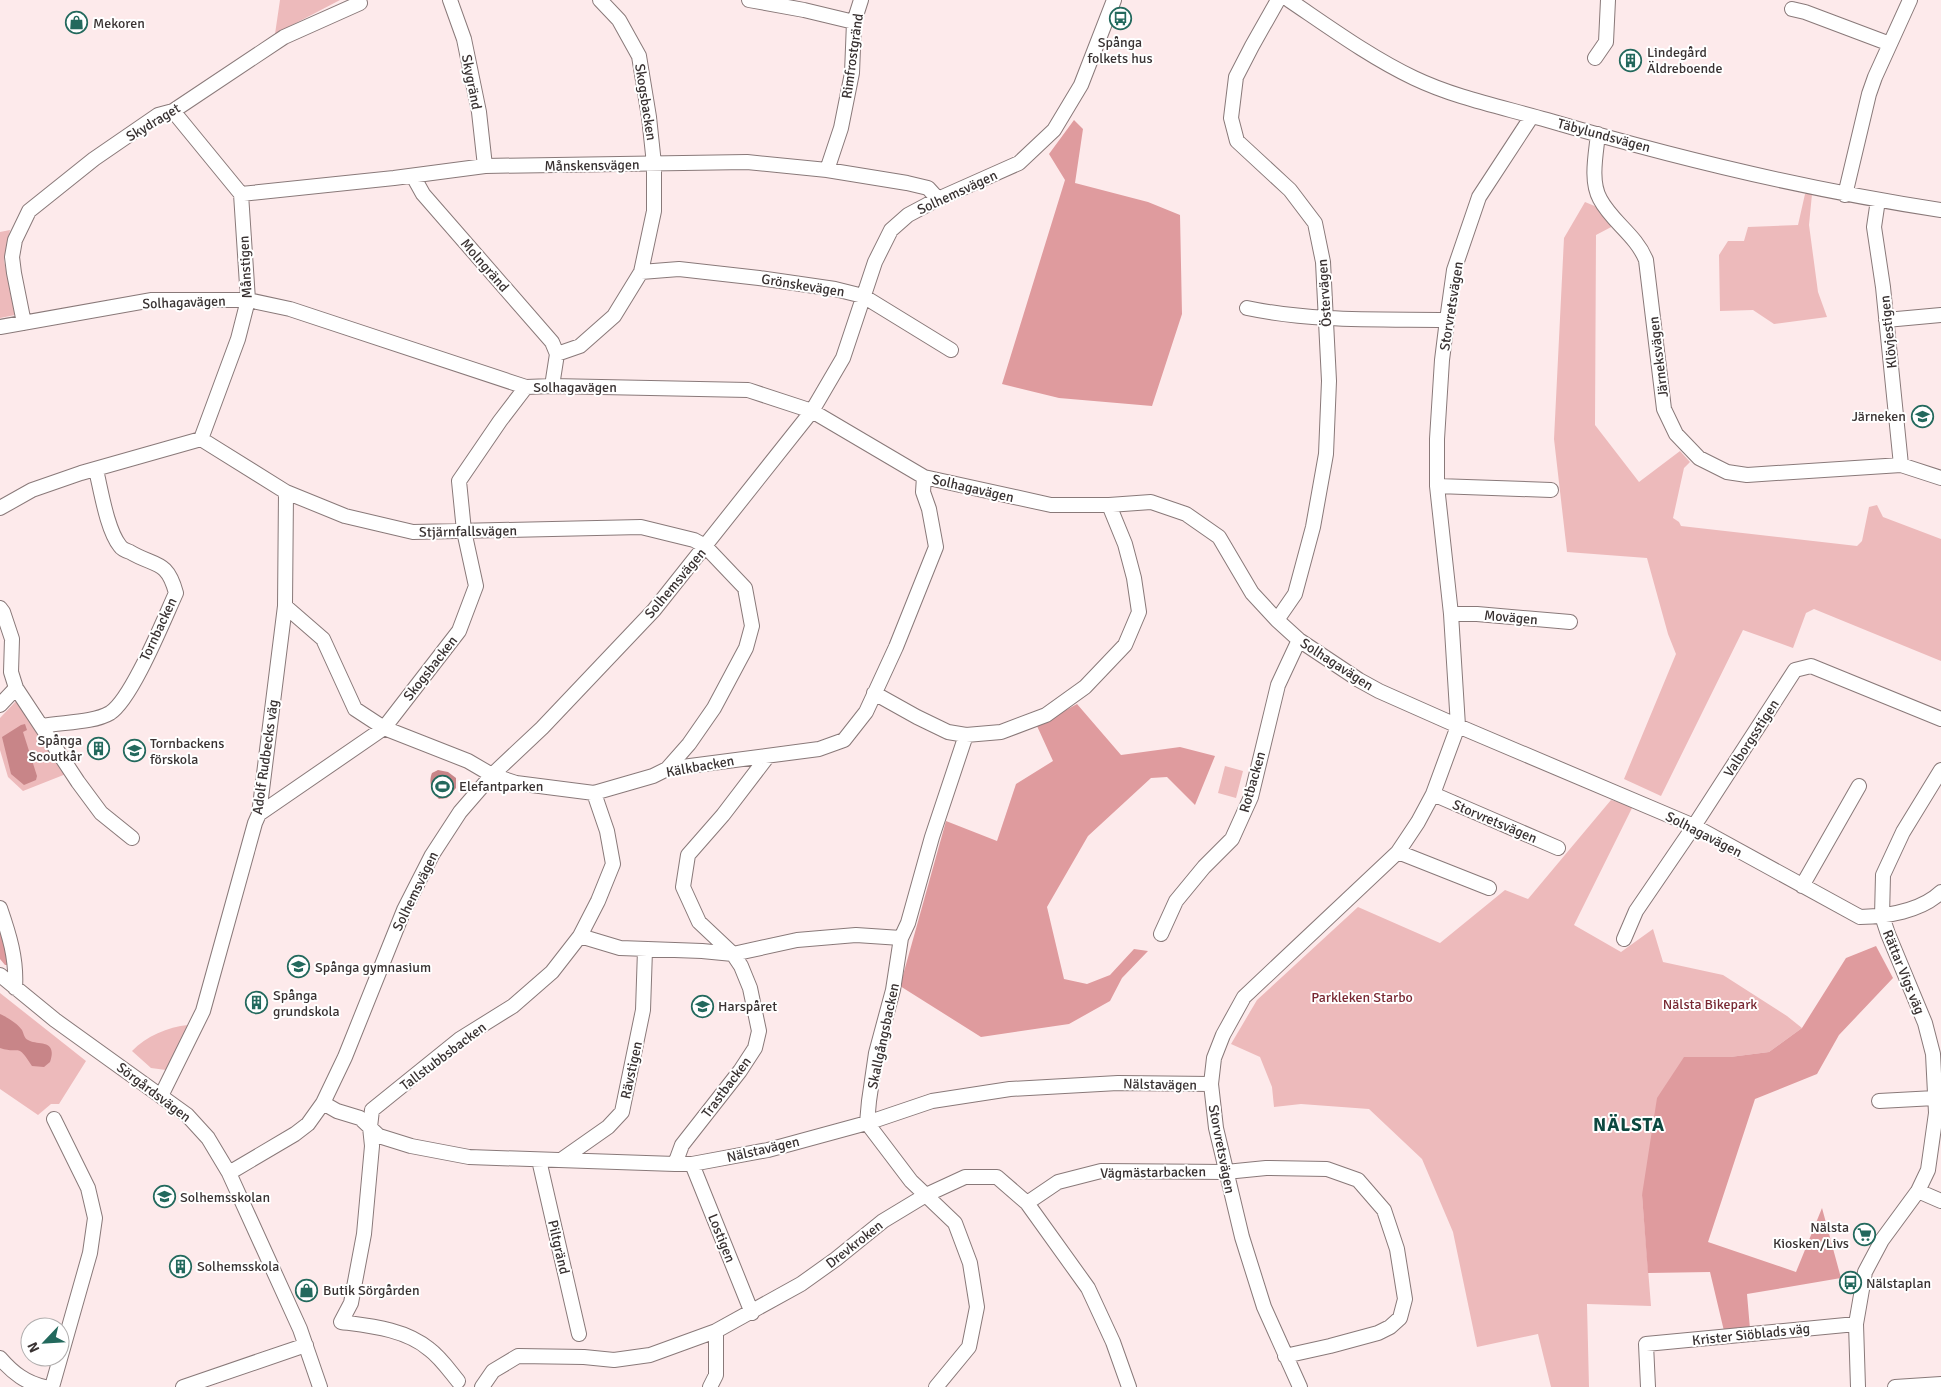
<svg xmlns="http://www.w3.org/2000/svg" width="1941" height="1387" font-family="Signika,sans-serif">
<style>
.green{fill:#edbabb}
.forest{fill:#df9b9e}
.water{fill:#c88588}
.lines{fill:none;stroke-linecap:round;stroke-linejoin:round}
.minor-casing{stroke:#897979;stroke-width:16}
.minor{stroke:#fff;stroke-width:14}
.labels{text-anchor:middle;stroke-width:4;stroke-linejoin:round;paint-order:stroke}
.poi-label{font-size:14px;fill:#393232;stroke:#fff;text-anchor:start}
.street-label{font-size:14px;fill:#393232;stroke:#fff}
.park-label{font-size:14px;fill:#782832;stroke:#fff}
.district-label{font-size:19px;font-weight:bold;letter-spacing:1px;fill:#0d483f;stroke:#fff}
</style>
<rect width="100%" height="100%" fill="#fdeaeb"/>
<path class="green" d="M280,0H340L275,34Z
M1805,194H1812L1809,225L1818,292L1827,317L1774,324L1753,310L1720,311L1719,255L1728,241H1744L1748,227L1798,225Z
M1585,202L1597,207L1615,225L1596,235L1595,425L1639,482L1680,451L1690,462L1684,468L1673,518L1679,522L1681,526L1857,546L1862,541L1869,507L1877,505L1883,517L1941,539V661L1814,609L1806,613L1793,648L1743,630L1661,796L1624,779L1676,654L1668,634L1647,558L1567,552L1554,439L1564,238Z
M10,230L4,260L15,315L0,318V232Z
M18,699L66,774L23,791L8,777L0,750V718Z
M1225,766L1243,771L1236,798L1218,793Z
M1611,800L1633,806L1574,925L1621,952L1653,929L1663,962L1723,975L1787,1016L1802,1028L1769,1052L1730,1057L1642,1195L1651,1306L1587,1304L1589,1387H1551L1538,1334L1477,1347L1453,1232L1422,1159L1369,1109L1301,1104L1274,1107L1272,1087L1260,1057L1231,1044L1257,1000L1358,907L1440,943L1505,890L1528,899Z
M0,993L86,1061L59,1104H51L38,1115L0,1089Z
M188,1025L178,1051L166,1070L151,1068L132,1051C146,1036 168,1027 188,1025Z"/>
<path class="forest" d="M1074,120L1083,129L1075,183L1148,202L1180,215L1182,314L1152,406L1059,398L1002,384L1065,180L1049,154Z
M1077,704L1121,755L1180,747L1215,756L1195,805L1167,777L1151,778L1088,836L1047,907L1064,979L1087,984L1110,975L1134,949L1148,951L1122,978L1110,1001L1069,1024L981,1037L900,986L946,821L997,841L1016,784L1053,761L1037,726Z
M0,920L11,965H5L0,959Z
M1876,946L1893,978L1839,1035L1817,1074L1755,1099L1708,1242L1796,1272L1822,1208L1841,1278L1747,1294L1750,1329L1724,1331L1710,1272L1648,1273L1642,1195L1657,1098L1684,1057H1730L1769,1052L1802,1028L1846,958Z"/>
<path class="water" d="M25,724L27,730L23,732L37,776L36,780L24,785L11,774L2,737L21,725Z
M438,770L448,772L456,778V788L447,798L439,799C432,792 428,783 432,773Z
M0,1014C7,1017 18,1024 22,1030C24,1034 24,1038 28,1040C37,1046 58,1038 50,1062L44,1067L32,1066C16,1041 21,1055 0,1048Z"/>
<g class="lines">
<defs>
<path id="minor" d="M450,0L464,39L479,112L485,166
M749,0L804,10L854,22
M1289,0C1329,27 1370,57 1414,78C1456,98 1502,107 1547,120C1676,158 1808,190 1941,210
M1792,9L1805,12L1890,44
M1595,58L1606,42L1608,0
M173,111L241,194L248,300L238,339L201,439
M1598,134C1596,154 1590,181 1600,199C1612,222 1636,235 1646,260L1664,409L1676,434L1699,458L1727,472L1747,475L1901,465L1941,478
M827,170L841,128L852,73L854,22L861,0
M413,176L423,194L552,342L557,354
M241,194L394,178L485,166L747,162L827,170L907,183L928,188L938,199
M1845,195L1869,94L1875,77L1910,0
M1878,200L1874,227L1883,287L1901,465
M641,272L679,269L759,278L835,289L863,296L951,350
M1247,308C1313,322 1380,319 1447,320
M1886,320L1941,315
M24,323L14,273L12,257L15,240L29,211L94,159L158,115L173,111L284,37L360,3
M0,327L152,300H248L290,309L526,387L552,386L748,390L812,411L924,477L1051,505H1109L1151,502L1186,514L1219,537L1252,593L1277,620L1299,640L1359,680L1379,691L1458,726L1694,826L1860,917C1887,916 1920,912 1941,892
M552,386L557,354L580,346L614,316L641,272L654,211V164L649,117L639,56L619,20L600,0
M1437,486L1551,490
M0,508L32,490L81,473L201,439L286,492L345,516L413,532L641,527L694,540L705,546L745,588L752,626L746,648L714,708L689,744L667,769
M285,606L323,639L355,709L384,728L468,761L492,775L516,783L594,793L653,776L667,769L819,749L844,740L866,712L896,647L936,547L929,509L923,492L924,477
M0,608L3,612L12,639L11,672L16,688L78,782L101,813L132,838
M1451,614H1477L1570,622
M1277,620L1295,594L1313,527L1326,454L1329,381L1323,262L1315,223L1290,190L1237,141L1231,118L1236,77L1252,46L1278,0
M874,693L917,717L948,732L966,735L1001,732L1046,715L1085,687L1125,645L1139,612L1134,578L1125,544L1109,505
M0,705L16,688
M42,726C62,722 93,723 110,713C132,699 164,619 176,593C167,559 155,567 130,552C127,551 122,549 120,546C107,530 101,490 96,470
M1433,794L1558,848
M259,814L384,728L459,631L476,586L464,531L459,481L500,421L526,387
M1398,852L1489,888
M1802,886L1859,786
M0,908C9,934 17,959 15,988
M1161,934L1176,901L1204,867L1232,839L1251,797L1278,685L1299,640
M580,936L620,948L702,951L733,954L797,940L856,935L901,938
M1624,939L1636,911L1694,826L1795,670L1811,666L1941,719
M0,975L55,1020L187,1115L208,1138L229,1173L300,1329L320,1387
M161,1096L203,1011L255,823L259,814L285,606L286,492
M1879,1101L1935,1098
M323,1103L337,1111L360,1118L379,1136L411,1146L469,1157L675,1164H692L768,1150L867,1123L932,1101L1010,1089L1118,1083L1211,1084
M539,1160L579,1334
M561,1160L608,1127L622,1112L643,1010L645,950
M675,1164L682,1145L740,1071L755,1048L759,1031L750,988L741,966L733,954L699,922L683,887L688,855L723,815L768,756
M692,1164L752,1313
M229,1173L295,1134L308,1124L323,1103L345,1057L404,910L432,855L460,812L492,775L542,728L654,610L812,411L843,358L875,262L891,230L908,215L938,199L1019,163L1054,130L1081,85L1114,0
M1918,1191L1941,1201
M1027,1203L1058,1182L1101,1171L1226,1172L1266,1168L1327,1169L1358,1180L1384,1210L1397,1249L1405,1299L1400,1318L1390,1327L1378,1333L1330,1346L1285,1356
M0,1358C13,1373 26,1383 45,1387
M458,1381C449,1370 440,1357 429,1349C405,1329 371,1326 341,1322L351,1303L364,1234L372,1146L370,1127L372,1110L460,1039L513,1006L552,972L580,936L598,901L613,864L607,831L594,793
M52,1387L90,1253L95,1218L88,1188L54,1119
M183,1387L306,1345
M482,1387L493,1371L518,1356L584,1357L614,1360L650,1355L716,1331L801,1284L836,1259L883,1221L926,1195L965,1177H997L1027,1203L1088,1288L1113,1342L1129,1387
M710,1387L716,1375V1331
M936,1387L969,1347L977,1307L970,1263L955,1223L911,1181L867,1123L869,1101L876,1053L893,990L901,938L908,923L932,837L966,735
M1300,1387L1264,1307L1242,1237L1216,1128L1211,1084L1214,1058L1223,1035L1244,997L1398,852L1418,822L1433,794L1458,726L1451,614L1437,486V439L1442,360L1447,320L1454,270L1479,197L1532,116
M1648,1387L1646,1344L1856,1324
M1858,1387L1856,1324L1865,1272L1882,1240L1918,1191L1928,1170L1936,1113L1933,1054L1925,1023L1888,934L1882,916L1883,875L1903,832L1941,770
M1895,1387L1941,1384"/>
</defs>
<use href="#minor" class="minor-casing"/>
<use href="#minor" class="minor"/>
</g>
<defs>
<symbol id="bus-ring" viewBox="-11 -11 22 22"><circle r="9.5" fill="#fff" stroke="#23695d" stroke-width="1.5"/><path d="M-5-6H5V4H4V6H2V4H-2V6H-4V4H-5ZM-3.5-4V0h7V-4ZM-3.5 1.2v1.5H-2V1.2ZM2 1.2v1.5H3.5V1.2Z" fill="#23695d"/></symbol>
<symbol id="shop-ring" viewBox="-11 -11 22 22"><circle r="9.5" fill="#fff" stroke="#23695d" stroke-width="1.5"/><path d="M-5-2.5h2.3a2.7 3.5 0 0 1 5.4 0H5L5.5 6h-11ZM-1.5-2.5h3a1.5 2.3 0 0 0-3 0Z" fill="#23695d"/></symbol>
<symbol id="building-ring" viewBox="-11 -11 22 22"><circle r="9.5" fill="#fff" stroke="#23695d" stroke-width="1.5"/><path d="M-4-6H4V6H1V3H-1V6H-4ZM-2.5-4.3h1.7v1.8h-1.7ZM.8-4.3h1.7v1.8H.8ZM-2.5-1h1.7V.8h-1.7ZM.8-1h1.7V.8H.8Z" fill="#23695d"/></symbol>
<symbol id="school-ring" viewBox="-11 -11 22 22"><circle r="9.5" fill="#fff" stroke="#23695d" stroke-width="1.5"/><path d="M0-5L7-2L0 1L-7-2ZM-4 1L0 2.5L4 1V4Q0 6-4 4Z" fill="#23695d"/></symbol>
<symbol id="stadium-ring" viewBox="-11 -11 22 22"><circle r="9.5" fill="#fff" stroke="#23695d" stroke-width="1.5"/><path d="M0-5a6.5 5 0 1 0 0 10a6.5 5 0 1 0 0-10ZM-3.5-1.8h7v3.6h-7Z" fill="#23695d"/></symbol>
<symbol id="supermarket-ring" viewBox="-11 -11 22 22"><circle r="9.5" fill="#fff" stroke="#23695d" stroke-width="1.5"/><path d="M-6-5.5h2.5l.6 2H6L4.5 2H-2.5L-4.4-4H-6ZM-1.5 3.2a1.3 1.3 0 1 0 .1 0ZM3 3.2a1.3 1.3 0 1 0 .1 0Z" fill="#23695d"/></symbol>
</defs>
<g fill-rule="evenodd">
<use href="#bus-ring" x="1108" y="6" width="25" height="25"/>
<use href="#shop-ring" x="64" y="10" width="25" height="25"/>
<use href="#building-ring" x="1618" y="48" width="25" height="25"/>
<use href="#school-ring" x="1910" y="404" width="25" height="25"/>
<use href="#building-ring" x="86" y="736" width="25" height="25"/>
<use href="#school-ring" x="122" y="738" width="25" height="25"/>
<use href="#stadium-ring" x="430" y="774" width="25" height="25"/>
<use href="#school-ring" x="286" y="954" width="25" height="25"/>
<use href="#building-ring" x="244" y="990" width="25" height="25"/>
<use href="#school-ring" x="690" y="994" width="25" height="25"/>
<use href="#school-ring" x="152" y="1184" width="25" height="25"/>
<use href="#supermarket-ring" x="1852" y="1222" width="25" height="25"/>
<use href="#building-ring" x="168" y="1254" width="25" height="25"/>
<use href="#bus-ring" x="1838" y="1270" width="25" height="25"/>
<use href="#shop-ring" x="294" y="1278" width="25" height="25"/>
</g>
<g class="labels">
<g class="poi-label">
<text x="93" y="28">Mekoren</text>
<text x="1120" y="47" text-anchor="middle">Spånga<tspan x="1120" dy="16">folkets hus</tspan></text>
<text x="1647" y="57">Lindegård<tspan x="1647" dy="16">Äldreboende</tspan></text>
<text x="1906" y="421" text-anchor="end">Järneken</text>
<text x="82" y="745" text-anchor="end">Spånga<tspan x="82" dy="16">Scoutkår</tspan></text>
<text x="150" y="748">Tornbackens<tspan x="150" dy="16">förskola</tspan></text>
<text x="459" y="791">Elefantparken</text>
<text x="315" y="972">Spånga gymnasium</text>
<text x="273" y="1000">Spånga<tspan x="273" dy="16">grundskola</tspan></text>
<text x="718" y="1011">Harspåret</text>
<text x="180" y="1202">Solhemsskolan</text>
<text x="1849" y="1232" text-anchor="end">Nälsta<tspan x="1849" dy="16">Kiosken/Livs</tspan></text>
<text x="197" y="1271">Solhemsskola</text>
<text x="1866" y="1288">Nälstaplan</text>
<text x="323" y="1295">Butik Sörgården</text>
</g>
<g class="street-label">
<text transform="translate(852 56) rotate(-82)" y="5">Rimfrostgränd</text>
<text transform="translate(472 82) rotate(79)" y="5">Skygränd</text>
<text transform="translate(646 102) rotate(81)" y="5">Skogsbacken</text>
<text transform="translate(153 122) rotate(-31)" y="5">Skydraget</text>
<text transform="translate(1604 135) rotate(15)" y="5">Täbylundsvägen</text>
<text transform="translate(592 165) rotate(-1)" y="5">Månskensvägen</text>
<text transform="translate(957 192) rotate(-25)" y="5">Solhemsvägen</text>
<text transform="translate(485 265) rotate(49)" y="5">Molngränd</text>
<text transform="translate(245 267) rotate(-93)" y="5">Månstigen</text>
<text transform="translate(803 285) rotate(9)" y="5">Grönskevägen</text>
<text transform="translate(1324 293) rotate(-94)" y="5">Östervägen</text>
<text transform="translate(184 302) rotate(-2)" y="5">Solhagavägen</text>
<text transform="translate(1451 306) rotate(-81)" y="5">Storvretsvägen</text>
<text transform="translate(1888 332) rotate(-96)" y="5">Klövjestigen</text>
<text transform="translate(1658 357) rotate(-97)" y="5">Järneksvägen</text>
<text x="575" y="392">Solhagavägen</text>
<text transform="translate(973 488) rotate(13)" y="5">Solhagavägen</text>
<text transform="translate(468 531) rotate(-1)" y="5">Stjärnfallsvägen</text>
<text transform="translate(675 583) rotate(-50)" y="5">Solhemsvägen</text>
<text transform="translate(1511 617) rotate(5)" y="5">Movägen</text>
<text transform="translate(158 629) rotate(-65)" y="5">Tornbacken</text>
<text transform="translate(1337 664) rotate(33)" y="5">Solhagavägen</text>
<text transform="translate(430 668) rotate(-52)" y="5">Skogsbacken</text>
<text transform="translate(1751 738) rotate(-57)" y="5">Valborgsstigen</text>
<text transform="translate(265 757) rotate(-82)" y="5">Adolf Rudbecks väg</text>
<text transform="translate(700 766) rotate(-10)" y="5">Kälkbacken</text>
<text transform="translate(1252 782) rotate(-74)" y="5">Rotbacken</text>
<text transform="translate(1495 821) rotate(23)" y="5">Storvretsvägen</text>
<text transform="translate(1704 834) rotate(27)" y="5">Solhagavägen</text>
<text transform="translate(415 891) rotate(-64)" y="5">Solhemsvägen</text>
<text transform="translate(1904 972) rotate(68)" y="5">Rättar Vigs väg</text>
<text transform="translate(883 1036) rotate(-78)" y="5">Skallgångsbacken</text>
<text transform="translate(443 1056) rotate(-37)" y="5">Tallstubbsbacken</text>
<text transform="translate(631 1070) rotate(-78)" y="5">Rävstigen</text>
<text transform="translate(1160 1084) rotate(1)" y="5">Nälstavägen</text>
<text transform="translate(726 1087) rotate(-53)" y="5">Trastbacken</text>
<text transform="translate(154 1092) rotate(37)" y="5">Sörgårdsvägen</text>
<text transform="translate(763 1149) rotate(-13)" y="5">Nälstavägen</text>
<text transform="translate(1222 1149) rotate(79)" y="5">Storvretsvägen</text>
<text transform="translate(1153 1172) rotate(-1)" y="5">Vägmästarbacken</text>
<text transform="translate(722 1238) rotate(68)" y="5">Lostigen</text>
<text transform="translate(854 1244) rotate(-38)" y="5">Drevkroken</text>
<text transform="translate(559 1247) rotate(77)" y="5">Piltgränd</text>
<text transform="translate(1751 1334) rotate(-6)" y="5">Krister Siöblads väg</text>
</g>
<g class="park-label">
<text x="1362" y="1002">Parkleken Starbo</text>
<text x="1710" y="1009">Nälsta Bikepark</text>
</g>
<g class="district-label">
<text x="1629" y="1131">NÄLSTA</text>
</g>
</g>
<g transform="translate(45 1342) rotate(245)"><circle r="24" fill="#ffffff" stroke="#b0adad"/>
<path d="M0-4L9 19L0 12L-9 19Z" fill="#23695d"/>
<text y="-8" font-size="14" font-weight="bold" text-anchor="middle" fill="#393232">N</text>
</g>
</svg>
